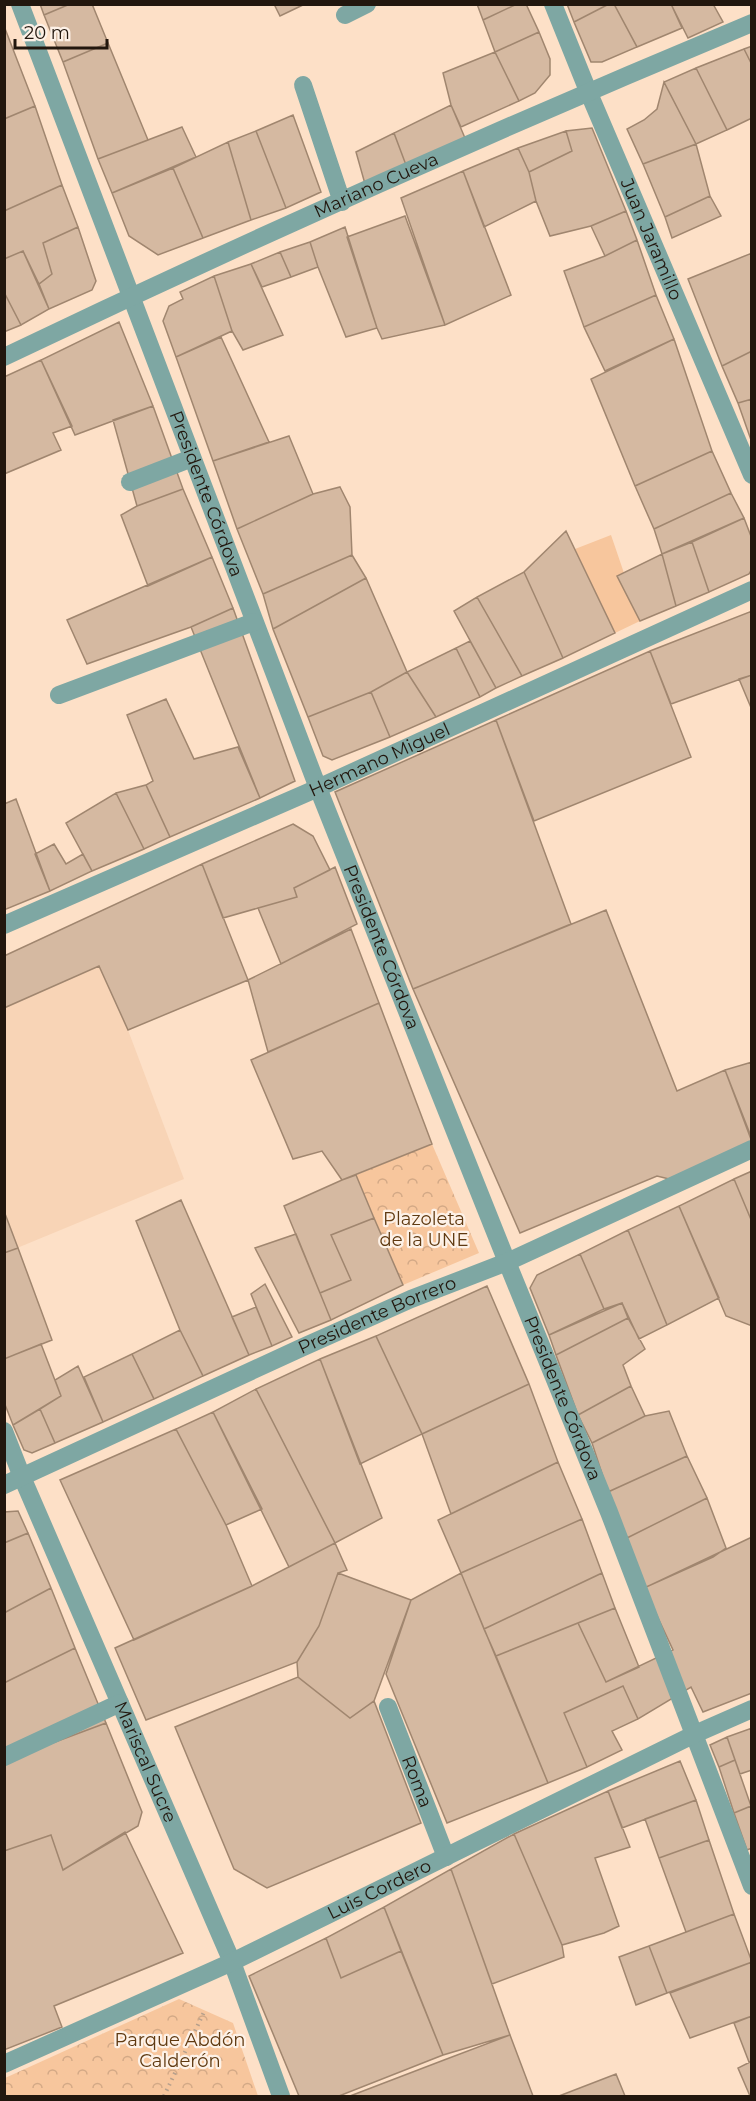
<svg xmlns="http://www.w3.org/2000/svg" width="756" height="2101" font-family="Montserrat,sans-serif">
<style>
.built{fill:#f8d4b6}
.green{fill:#f7c69d}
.forest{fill:url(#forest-crowns)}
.building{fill:#d5b9a1;stroke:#a0866f;stroke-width:1.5}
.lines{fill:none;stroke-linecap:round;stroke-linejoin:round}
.path{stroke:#b7a08c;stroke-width:4;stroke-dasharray:1.5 4.5;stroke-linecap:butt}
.minor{stroke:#7ea7a3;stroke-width:18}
.labels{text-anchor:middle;stroke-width:4.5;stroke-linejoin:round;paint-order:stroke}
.street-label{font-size:18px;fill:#22170e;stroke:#fdf1e7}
.park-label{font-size:18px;fill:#5f3910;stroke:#fdf1e7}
</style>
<defs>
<pattern id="forest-crowns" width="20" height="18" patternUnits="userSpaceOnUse" patternTransform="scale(1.5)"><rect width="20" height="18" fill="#f7c69d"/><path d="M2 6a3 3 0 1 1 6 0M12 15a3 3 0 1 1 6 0" fill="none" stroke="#d3a986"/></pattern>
</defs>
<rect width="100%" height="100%" fill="#fde0c7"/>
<path class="built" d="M202,864L248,980L128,1030L184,1179L5,1253L4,956Z"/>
<path class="green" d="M611,535L624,573L617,576L640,621L615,633L575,549Z"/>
<path class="forest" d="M432,1144L479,1253L403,1285L356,1175Z
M179,1999L233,2023L258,2096H5V2078Z"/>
<path class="building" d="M40,4H70L44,15Z
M70,4H92L108,43L63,62L44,15Z
M274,4H305L280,16Z
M477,4H517L483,20Z
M517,4H526L539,32L495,52L483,20Z
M567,4H609L574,22Z
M609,4H614L637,47L602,62H591L574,22Z
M614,4H671L682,28L637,47Z
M671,4H713L723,22L688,38Z
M4,26L35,106L4,119Z
M539,32L550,59V75L535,93L519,101L495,52Z
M108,43L148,140L98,159L63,62Z
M752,46V65L744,49Z
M744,49L752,65V118L727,130L696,68Z
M495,52L519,101L461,127L451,105L443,73Z
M696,68L727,130L696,144L664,82Z
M664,82L696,144L643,164L627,129L644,120L657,109Z
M451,105L465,138L406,165L394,133Z
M35,106L62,185L4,211V119Z
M293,115L321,192L286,208L256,131Z
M182,127L196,157L112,193L98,159Z
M592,128L626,211L591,226L550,236L536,201L529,172L572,151L566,131Z
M256,131L286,208L251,220L228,142Z
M566,131L572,151L529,172L518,148Z
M394,133L406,165L365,184L356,152Z
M228,142L251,220L203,238L173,168Z
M696,144L710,196L665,217L643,164Z
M518,148L529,172L536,201L484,227L463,171Z
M173,168L203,238L158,255L129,236L112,193Z
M463,171L511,295L445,325L401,198Z
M62,185L78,227L43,243L52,274L39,284L23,251L4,259V211Z
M710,196L721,216L672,238L665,217Z
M626,211L637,240L605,256L591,226Z
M405,216L445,325L382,339L377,328L347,237Z
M78,227L96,281L92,290L49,309L39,284L52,274L43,243Z
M345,227L377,328L346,337L318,267L310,242Z
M637,240L656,295L584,327L564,271L605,256Z
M310,242L318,267L291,277L280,252Z
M23,251L49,309L21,325L4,292V259Z
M280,252L291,277L262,287L251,264Z
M752,253V351L722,366L688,279Z
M251,264L283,335L243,350L232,331L214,276Z
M214,276L232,331L176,357L163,321L169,306L183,299L180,292Z
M4,292L21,325L4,332Z
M656,295L674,339L605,371L584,327Z
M119,322L153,406L75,435L41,360Z
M221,337L269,442L213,461L176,357Z
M674,339L712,451L635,486L591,379Z
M752,351V399L738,403L722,366Z
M41,360L72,426L53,433L61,450L4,474V377Z
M752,399V440H751L738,403Z
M153,406L183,489L137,506L113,420Z
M289,436L313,494L237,529L213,461Z
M712,451L731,493L654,529L635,486Z
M340,487L350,507L352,555L263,594L237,529L313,494Z
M183,489L212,557L148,586L121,515L137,506Z
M731,493L744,518L662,554L654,529Z
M744,518L752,539V569L749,574L709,592L692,542Z
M566,531L615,633L563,658L524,572Z
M692,542L709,592L676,606L662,554Z
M662,554L676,606L640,621L617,576Z
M352,555L366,578L273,629L263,594Z
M212,557L233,608L191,627L87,664L67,620Z
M524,572L563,658L522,676L477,597Z
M366,578L407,672L371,692L308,717L273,629Z
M477,597L522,676L496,688L454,611Z
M233,608L295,781L260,798L191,627Z
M752,611V675L671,704L650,651Z
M470,641L496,688L480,697L456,648Z
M456,648L480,697L436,717L407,672Z
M650,651L691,757L534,821L496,720Z
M407,672L436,717L390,737L371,692Z
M752,675V710L739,679Z
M371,692L390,737L332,760L323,756L308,717Z
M166,699L194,759L238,747L260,798L170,837L146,785L153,781L127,715Z
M496,720L571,924L413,989L335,792Z
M146,785L170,837L144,849L116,793Z
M116,793L144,849L92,871L66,823Z
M16,799L50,891L4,910V804Z
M293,824L313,836L330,870L294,888L297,897L223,918L202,864Z
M54,844L66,864L83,854L92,871L50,891L35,854Z
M202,864L248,980L128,1030L99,966L4,1008V956Z
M335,867L357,924L281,964L258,908L297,897L294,888Z
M606,910L677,1091L725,1070L752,1142L669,1179L657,1176L520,1233L413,989Z
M351,929L379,1003L268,1052L248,980Z
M379,1003L432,1144L342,1180L322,1151L293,1159L251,1060Z
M752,1062V1139L725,1070Z
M752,1171V1222L734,1179Z
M356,1175L374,1218L331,1235L351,1280L320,1293L284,1206L342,1180Z
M734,1179L752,1222V1326L726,1316L679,1206Z
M181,1200L249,1355L203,1376L180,1330L136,1221Z
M679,1206L719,1298L667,1325L628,1230Z
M4,1211L18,1248L4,1253Z
M374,1218L403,1285L331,1320L320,1293L351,1280L331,1235Z
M628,1230L667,1325L639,1339L622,1303L604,1309L580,1254Z
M296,1234L331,1320L299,1333L255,1248Z
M18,1248L52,1340L4,1359V1253Z
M580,1254L604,1309L549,1335L530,1288L537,1275Z
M265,1284L292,1337L272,1346L251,1294Z
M487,1286L529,1384L422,1434L376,1336Z
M622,1303L628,1318L556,1355L549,1335Z
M256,1307L272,1346L249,1355L232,1317Z
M628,1318L645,1349L623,1365L631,1386L578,1415L556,1355Z
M180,1330L203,1376L154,1399L132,1354Z
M376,1336L422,1434L360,1464L320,1359Z
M41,1344L61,1396L13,1425L4,1402V1359Z
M132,1354L154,1399L103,1422L84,1377Z
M320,1359L382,1518L335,1543L256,1389Z
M78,1366L103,1422L55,1443L40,1409L61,1396L55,1380Z
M529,1384L558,1462L451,1514L422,1434Z
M631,1386L645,1416L592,1443L578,1415Z
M256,1389L335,1543L289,1567L213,1412Z
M40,1409L55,1443L32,1453L24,1450L13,1425Z
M669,1411L687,1456L608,1492L592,1443L645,1416Z
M213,1412L262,1509L226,1525L176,1429Z
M176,1429L226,1525L252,1586L134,1640L60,1480Z
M687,1456L707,1498L627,1538L608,1492Z
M558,1462L582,1519L461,1573L438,1520Z
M707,1498L726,1548L713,1557L644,1588L627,1538Z
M18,1511L28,1533L4,1543V1512Z
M582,1519L602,1573L484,1629L461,1573Z
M28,1533L51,1588L4,1613V1543Z
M752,1537V1693L703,1712L691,1687L638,1719L623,1686L564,1713L587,1767L548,1783L496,1656L578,1623L606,1682L673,1650L644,1588Z
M335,1543L347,1570L338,1573L319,1626L297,1662L146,1720L115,1648L252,1586Z
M338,1573L411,1600L374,1701L350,1718L298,1677L297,1662L319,1626Z
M461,1573L548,1783L447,1823L386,1674L411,1600Z
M602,1573L615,1608L496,1656L484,1629Z
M51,1588L75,1648L4,1683V1613Z
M615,1608L639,1667L606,1682L578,1623Z
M75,1648L106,1723L39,1748L4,1764V1683Z
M298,1677L350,1718L374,1701L421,1823L267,1888L234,1869L175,1727Z
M623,1686L638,1719L612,1731L622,1750L587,1767L564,1713Z
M106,1723L142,1812L138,1826L63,1870L51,1835L4,1851V1764L39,1748Z
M752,1728V1770L740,1774L727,1737Z
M727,1737L735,1760L719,1767L710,1745Z
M735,1760L751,1806L734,1813L719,1767Z
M680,1761L696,1800L622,1828L608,1791Z
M608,1791L630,1847L595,1858L619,1926L604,1933L562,1945L514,1834Z
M696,1800L709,1840L659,1858L645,1819Z
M751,1806L752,1848L747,1850L734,1813Z
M125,1832L183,1953L54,2006L62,2027L4,2050V1851L51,1835L63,1870Z
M514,1834L562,1945L564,1957L492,1984L451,1869Z
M709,1840L734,1914L686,1932L659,1858Z
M451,1869L510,2035L443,2055L384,1907Z
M384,1907L401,1951L341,1978L326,1938Z
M734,1914L752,1962L667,1993L649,1946Z
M326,1938L341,1978L401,1951L443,2055L339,2096H299L249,1976Z
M649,1946L667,1993L636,2005L619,1957Z
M752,1962V2016L690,2038L670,1993Z
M752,2016V2061L749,2062L734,2023Z
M510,2035L533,2096H350L444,2060Z
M752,2061V2096H750L738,2068Z
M616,2074L625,2096H559Z"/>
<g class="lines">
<path class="path" d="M164,2096L205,2010"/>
<g class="minor">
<path id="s1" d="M20,4L318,788L507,1262L609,1512L752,1886"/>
<path id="s2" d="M553,4L588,91L752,475"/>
<path d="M345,15L367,4"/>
<path d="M303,85L342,202"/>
<path id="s3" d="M4,357C251,239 500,128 752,23"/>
<path d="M130,482L192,458"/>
<path d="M59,695L254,622"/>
<path id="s4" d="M4,925L318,788L752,590"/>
<path id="s5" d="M4,1431L22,1477L232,1962L281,2096"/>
<path id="s6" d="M4,1485L301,1348L411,1299L507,1262L752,1149"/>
<path id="s7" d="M388,1707L446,1857"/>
<path d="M4,1757L120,1703"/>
<path id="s8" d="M4,2064L232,1962L695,1734L752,1709"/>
</g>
</g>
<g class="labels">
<g class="street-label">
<text dy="6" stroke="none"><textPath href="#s3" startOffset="410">Mariano Cueva</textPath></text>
<text dy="6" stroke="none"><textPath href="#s2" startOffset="255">Juan Jaramillo</textPath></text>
<text dy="6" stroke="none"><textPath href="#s1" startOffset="524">Presidente Córdova</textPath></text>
<text dy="6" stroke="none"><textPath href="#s4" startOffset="410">Hermano Miguel</textPath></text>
<text dy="6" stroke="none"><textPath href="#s1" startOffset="1010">Presidente Córdova</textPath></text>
<text dy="6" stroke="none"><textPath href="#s6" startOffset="410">Presidente Borrero</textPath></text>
<text dy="6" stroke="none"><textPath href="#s1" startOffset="1496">Presidente Córdova</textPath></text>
<text dy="6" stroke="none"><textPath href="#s5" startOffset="360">Mariscal Sucre</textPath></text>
<text dy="6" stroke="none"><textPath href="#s7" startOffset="80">Roma</textPath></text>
<text dy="6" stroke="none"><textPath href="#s8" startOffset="414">Luis Cordero</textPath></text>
</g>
<g class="park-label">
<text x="424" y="1225">Plazoleta<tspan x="424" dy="21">de la UNE</tspan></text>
<text x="180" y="2046">Parque Abdón<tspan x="180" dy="21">Calderón</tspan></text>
</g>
</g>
<rect width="756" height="2101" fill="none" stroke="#22170e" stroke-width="12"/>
<path d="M15 39v9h92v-9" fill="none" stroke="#22170e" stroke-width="3"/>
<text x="24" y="39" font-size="18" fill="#22170e" stroke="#fdf1e7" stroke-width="4.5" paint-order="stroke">20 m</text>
</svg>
